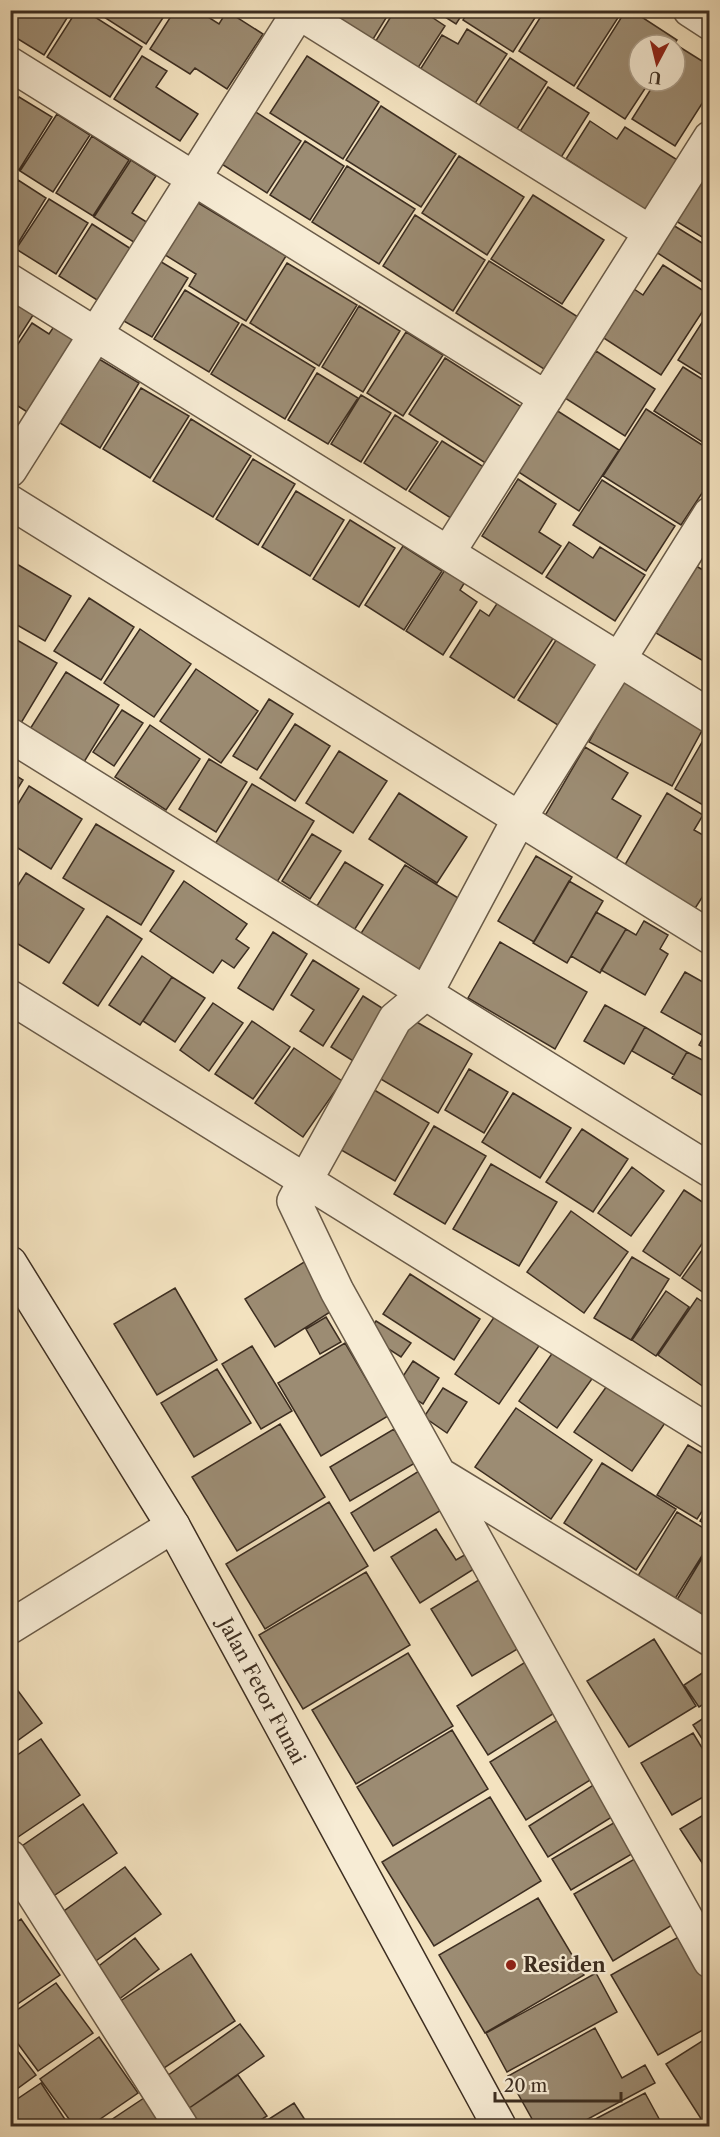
<svg xmlns="http://www.w3.org/2000/svg" width="720" height="2137" font-family="'Libre Caslon Text',serif">
<style>
.building{fill:#9c8c73;stroke:#3d2e21;stroke-width:1.5}
.lines{fill:none;stroke-linecap:round;stroke-linejoin:round}
.street-casing{stroke:#6a5b48;stroke-width:36}
.secondary-casing{stroke:#3d2e21;stroke-width:36}
.street{stroke:#f7ecd5;stroke-width:33}
.secondary{stroke:#f7ecd5;stroke-width:33}
.poi-dot{fill:#8f2418;stroke:#f7ecd5;stroke-width:2}
.labels{text-anchor:middle;stroke-width:4.5;stroke-linejoin:round;paint-order:stroke}
.street-label{font-size:20px;fill:#3d2e21;stroke:#f7ecd5}
.poi-label{font-size:20px;font-weight:bold;fill:#3d2e21;stroke:#f7ecd5;text-anchor:start}
</style>
<rect width="100%" height="100%" fill="#f3e2bf"/>
<filter id="stains"><feTurbulence type="fractalNoise" baseFrequency=".00333" numOctaves="4"/><feColorMatrix values="0 0 0 0 .2 0 0 0 0 .09 0 0 0 0 .02 0 0 0 .5 -.17"/></filter>
<radialGradient id="worn" r=".72"><stop offset=".6" stop-color="#630" stop-opacity="0"/><stop offset="1" stop-color="#630" stop-opacity=".3"/></radialGradient>
<path class="building" d="M10,10H72L44,55L10,34Z
M77,10H84L142,47L110,97L47,57Z
M93,10H168L146,44Z
M175,10H197L219,24L227,11L263,34L227,89L195,68L190,74L150,49Z
M324,10H391L370,44Z
M395,10H421L445,26L414,74L372,47Z
M434,10H465L456,24Z
M469,10H540L513,52L463,20Z
M545,10H623L574,86L519,51Z
M626,10H631L677,40L673,45H639V81H650L625,119L577,88Z
M467,29L507,54L472,108L418,73L442,35L458,44Z
M678,46L710,66V91L675,146L632,119L656,81H675V51Z
M142,56L167,71L156,87L198,114L180,141L114,99Z
M307,56L379,102L343,159L270,113Z
M510,58L547,82L515,132L478,107Z
M548,87L589,113L560,159L519,133Z
M19,97L52,117L19,170L10,165V110Z
M381,106L456,154L421,207L346,160Z
M251,109L301,141L267,193L217,161Z
M57,114L90,135L53,192L20,171Z
M590,121L617,139L625,127L679,161L647,211L566,159Z
M92,136L129,160L93,216L56,193Z
M305,141L344,166L310,220L270,195Z
M459,156L524,197L487,255L422,213Z
M131,160L156,176L132,213L153,226L140,246L94,217Z
M347,166L415,209L379,264L312,222Z
M710,169V242L676,221Z
M18,180L46,198L15,248L10,246V192Z
M533,195L604,240L562,304L491,259Z
M49,199L88,223L56,274L16,249Z
M195,201L286,256L246,321L189,286L196,274L162,253Z
M415,215L485,260L453,311L383,266Z
M92,224L139,254L105,305L59,276Z
M673,225L710,248V287L656,252Z
M158,260L188,278L152,337L122,320Z
M489,261L578,317L544,369L456,313Z
M287,263L357,305L319,366L250,323Z
M663,265L710,295V300L661,375L596,333L628,285L643,295Z
M185,290L239,323L209,372L154,339Z
M10,297L35,312L10,351Z
M359,306L400,331L363,392L322,367Z
M710,310V380L678,360Z
M32,323L49,334L55,325L83,343L35,417L10,401V356Z
M242,324L315,368L285,419L211,374Z
M406,332L443,355L403,416L367,393Z
M596,351L655,389L625,436L565,398Z
M445,358L523,408L487,464L409,414Z
M99,359L139,383L100,448L60,423Z
M683,367L710,384V447L654,411Z
M317,373L358,398L328,444L288,420Z
M141,388L189,416L150,478L103,449Z
M361,395L391,413L361,462L331,444Z
M646,409L710,450V481L681,525L603,476Z
M556,410L619,450L579,511L517,471Z
M395,415L438,442L406,490L364,463Z
M191,419L251,456L213,517L153,481Z
M442,441L490,471L457,522L409,491Z
M253,459L295,484L258,545L216,519Z
M518,479L556,504L539,532L561,546L542,574L482,536Z
M602,480L675,526L646,571L573,525Z
M296,491L344,520L310,576L262,547Z
M350,520L395,548L359,607L313,579Z
M569,542L593,558L600,547L645,575L615,621L546,577Z
M403,546L442,571L404,630L365,605Z
M10,560L71,596L45,641L10,621Z
M448,565L468,577L460,590L477,602L443,655L406,631Z
M696,566L710,574V665L656,633Z
M502,596L558,631L514,698L450,657L480,610L489,616Z
M89,598L134,627L101,680L54,651Z
M140,629L191,664L154,717L104,683Z
M10,636L57,663L21,723L10,717Z
M558,637L601,665L561,727L518,700Z
M196,669L258,711L221,763L160,721Z
M66,672L119,705L84,762L30,729Z
M622,681L705,725L672,786L589,742Z
M269,699L293,714L257,770L233,756Z
M122,710L143,723L114,766L93,752Z
M295,724L330,746L295,801L260,778Z
M150,725L200,759L166,810L115,777Z
M705,737L710,740V809L675,789Z
M585,747L628,773L612,799L641,816L615,861L543,819Z
M339,751L387,781L353,833L306,803Z
M209,759L247,782L216,832L179,809Z
M10,772L23,780L10,801Z
M252,784L314,821L277,882L215,844Z
M29,786L82,819L51,869L10,843V817Z
M399,793L467,837L437,883L369,839Z
M667,793L703,815L694,830L710,839V885L694,910L623,868Z
M96,824L174,871L141,925L63,878Z
M312,834L341,851L310,899L282,881Z
M536,856L572,877L534,942L498,921Z
M345,862L383,885L351,935L313,912Z
M405,865L463,901L416,974L358,938Z
M26,873L84,909L49,963L10,939V898Z
M184,881L247,924L236,939L249,948L234,968L222,960L213,973L150,931Z
M569,881L603,901L567,963L533,943Z
M710,900V921L700,916Z
M596,912L626,929L600,973L571,956Z
M107,916L142,939L98,1006L63,983Z
M644,921L668,935L660,949L668,954L645,995L601,970L626,929L636,935Z
M273,932L307,954L273,1010L238,988Z
M500,942L587,992L555,1049L468,998Z
M142,956L172,977L140,1025L109,1005Z
M313,960L359,989L323,1046L300,1031L314,1010L291,995Z
M685,972L710,986V1022L702,1035L661,1012Z
M172,977L205,998L175,1042L143,1021Z
M363,996L390,1013L358,1064L331,1047Z
M213,1003L243,1023L209,1071L180,1050Z
M605,1005L645,1027L624,1064L584,1041Z
M408,1017L472,1054L438,1113L374,1075Z
M252,1021L290,1047L253,1099L215,1074Z
M710,1026V1051L699,1045Z
M645,1027L687,1052L674,1075L632,1051Z
M294,1048L342,1081L303,1137L255,1103Z
M687,1052L710,1064V1100L672,1078Z
M469,1069L508,1092L484,1133L445,1110Z
M371,1088L429,1123L395,1181L336,1147Z
M513,1093L571,1128L540,1178L482,1142Z
M434,1126L486,1156L445,1224L394,1194Z
M582,1129L628,1159L593,1212L546,1182Z
M491,1164L557,1202L519,1266L453,1229Z
M632,1167L664,1191L631,1236L598,1213Z
M684,1190L710,1207V1232L680,1276L643,1251Z
M571,1211L628,1252L584,1313L527,1272Z
M710,1239V1297L682,1278Z
M632,1257L669,1279L631,1340L594,1318Z
M309,1259L338,1307L275,1347L245,1299Z
M410,1274L480,1319L454,1360L383,1314Z
M175,1288L217,1360L157,1395L114,1324Z
M666,1291L689,1307L656,1356L632,1340Z
M697,1298L710,1307V1379L704,1387L658,1355Z
M497,1313L541,1343L499,1404L455,1374Z
M326,1317L341,1342L320,1354L306,1329Z
M376,1321L411,1343L401,1357L367,1335Z
M560,1342L599,1369L557,1428L519,1401Z
M345,1343L388,1416L321,1456L278,1383Z
M252,1346L292,1411L261,1429L222,1364Z
M413,1361L439,1378L423,1404L396,1387Z
M217,1369L251,1423L194,1457L161,1403Z
M609,1383L665,1423L632,1471L574,1432Z
M443,1388L467,1402L447,1433L424,1417Z
M516,1408L592,1460L551,1519L475,1467Z
M280,1424L325,1497L237,1551L192,1477Z
M394,1429L415,1463L350,1501L330,1467Z
M688,1445L710,1458V1499L697,1519L657,1495Z
M602,1463L676,1509L636,1570L564,1523Z
M419,1471L443,1509L374,1551L351,1513Z
M329,1502L368,1566L265,1629L226,1564Z
M710,1505V1527L700,1521Z
M677,1512L710,1532V1543L673,1602L636,1579Z
M436,1529L456,1560L468,1553L477,1567L420,1603L391,1557Z
M710,1545V1623L675,1603Z
M366,1572L410,1645L303,1709L259,1635Z
M482,1578L524,1645L472,1676L431,1609Z
M654,1639L696,1706L629,1747L587,1681Z
M408,1653L453,1726L356,1784L312,1710Z
M527,1661L559,1710L488,1755L457,1706Z
M710,1668V1700L699,1707L684,1685Z
M10,1680L42,1723L10,1746Z
M710,1714V1751L693,1725Z
M559,1719L595,1777L526,1820L490,1762Z
M452,1730L488,1789L393,1846L357,1787Z
M693,1733L710,1761V1793L672,1815L641,1763Z
M41,1739L80,1795L18,1837L10,1826V1760Z
M595,1784L615,1815L548,1857L529,1826Z
M490,1797L541,1881L434,1946L382,1862Z
M83,1804L117,1853L52,1897L19,1848Z
M710,1811V1875L680,1829Z
M617,1821L635,1852L571,1890L552,1859Z
M638,1857L677,1922L613,1961L574,1894Z
M125,1867L161,1914L93,1963L57,1916Z
M538,1898L584,1975L485,2033L439,1955Z
M21,1919L60,1975L10,2009V1927Z
M682,1935L710,1982V2026L658,2055L611,1975Z
M135,1938L159,1969L118,2000L95,1969Z
M191,1954L235,2021L158,2072L113,2006Z
M596,1973L617,2012L507,2072L486,2033Z
M56,1983L93,2033L38,2071L10,2033V2015Z
M240,2024L264,2056L182,2113L160,2081Z
M595,2028L622,2078L645,2065L655,2083L575,2126H536L508,2076Z
M710,2036V2122L705,2125L666,2064Z
M99,2037L138,2093L90,2126H74L40,2079Z
M10,2041L36,2075L10,2094Z
M238,2075L267,2116L251,2126H192L182,2113Z
M41,2083L68,2124L64,2126H10V2104Z
M645,2093L663,2126H582Z
M144,2098L163,2126H102Z
M294,2103L309,2126H258Z"/>
<g class="lines">
<defs>
<path id="street" d="M295,10L650,232
M690,10L710,23
M10,64L546,398
M10,281L710,716
M10,470L300,10
M10,502L710,937
M710,514L519,819L426,993L395,1019L294,1201L337,1291L710,1961
M448,553L710,138
M10,735L710,1170
M10,997L710,1432
M442,1476L710,1639
M10,1627L173,1526
M10,1857L181,2126"/>
<path id="secondary" d="M10,1263L173,1526L499,2126"/>
</defs>
<use href="#street" class="street-casing"/>
<use href="#secondary" class="secondary-casing"/>
<use href="#street" class="street"/>
<use href="#secondary" class="secondary"/>
</g>
<circle class="poi-dot" cx="511" cy="1965" r="6"/>
<g class="labels">
<g class="street-label">
<text transform="translate(262 1691) rotate(62)" y="7">Jalan Fetor Funai</text>
</g>
<g class="poi-label">
<text x="523" y="1972">Residen</text>
</g>
</g>
<rect width="720" height="2137" fill="none" stroke="#f3e2bf" stroke-width="36"/>
<rect x="12" y="12" width="696" height="2113" fill="none" stroke="#3d2e21" stroke-width="3"/>
<rect x="18" y="18" width="684" height="2101" fill="none" stroke="#3d2e21" stroke-width="1.5"/>
<g transform="translate(657 63) rotate(187)"><circle r="28" fill="#f7ecd5" stroke="#ada08d" stroke-width="1.5"/>
<path d="M0-4.5L10 22L0 15L-10 22Z" fill="#8f2418"/>
<text y="-9" font-size="16" font-weight="bold" text-anchor="middle" fill="#3d2e21">U</text>
</g>
<path d="M495 2092v9h126v-9" fill="none" stroke="#3d2e21" stroke-width="3"/>
<text x="504" y="2092" font-size="18" fill="#3d2e21" stroke="#f7ecd5" stroke-width="4.5" paint-order="stroke">20 m</text>
<rect width="100%" height="100%" filter="url(#stains)"/>
<rect width="100%" height="100%" fill="url(#worn)"/>
</svg>
